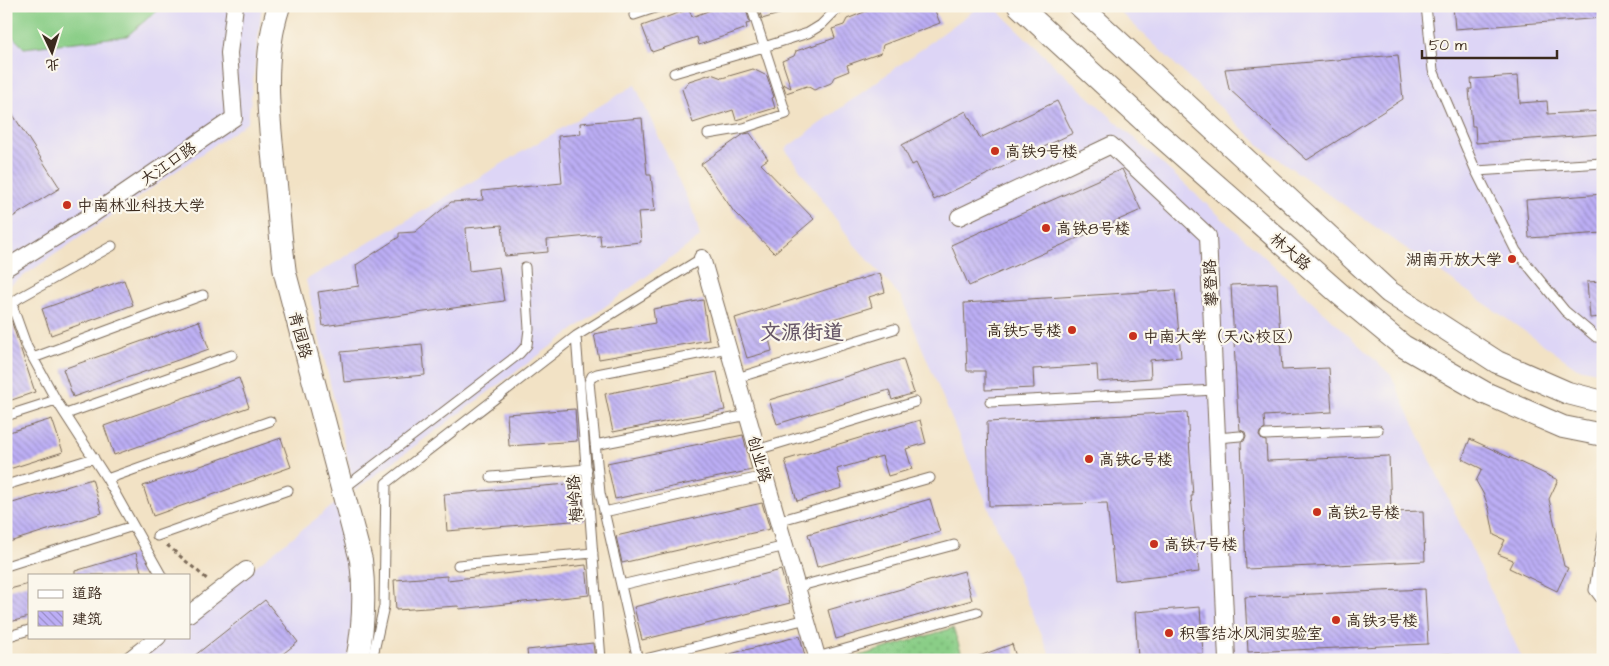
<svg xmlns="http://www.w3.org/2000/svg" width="1609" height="666" font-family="'Architects Daughter','LXGW WenKai TC',sans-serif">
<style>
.built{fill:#ddd5f6}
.grass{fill:#8ace87;stroke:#627c52}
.park{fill:url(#park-dots);stroke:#627c52}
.building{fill:url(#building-back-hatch)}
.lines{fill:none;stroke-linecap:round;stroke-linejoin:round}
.lane-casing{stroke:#7b6a58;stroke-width:11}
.street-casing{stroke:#7b6a58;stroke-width:18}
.secondary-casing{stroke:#7b6a58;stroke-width:24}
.path{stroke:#7b6a58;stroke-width:3;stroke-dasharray:4 4;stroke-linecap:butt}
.lane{stroke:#fff;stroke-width:9}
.street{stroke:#fff;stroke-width:16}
.secondary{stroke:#fff;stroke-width:22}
.poi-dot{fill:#c8321e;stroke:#fbf7ec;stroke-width:2}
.labels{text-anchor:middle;stroke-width:4.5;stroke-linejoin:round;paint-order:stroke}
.poi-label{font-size:16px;fill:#3b2a1e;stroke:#fbf7ec;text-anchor:start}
.street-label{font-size:16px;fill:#3b2a1e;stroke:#fbf7ec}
.district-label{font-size:21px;font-weight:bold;fill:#685869;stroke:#fbf7ec}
</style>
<defs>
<pattern id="park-dots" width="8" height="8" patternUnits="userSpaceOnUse" patternTransform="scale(1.25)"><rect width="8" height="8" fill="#8ace87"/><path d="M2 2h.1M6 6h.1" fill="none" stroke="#78b174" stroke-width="1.8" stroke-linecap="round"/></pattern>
<pattern id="building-back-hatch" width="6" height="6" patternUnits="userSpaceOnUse" patternTransform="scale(1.25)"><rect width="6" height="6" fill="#bcaef5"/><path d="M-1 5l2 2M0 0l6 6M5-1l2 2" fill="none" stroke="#9a8ec6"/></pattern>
</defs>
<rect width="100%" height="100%" fill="#fbf7ec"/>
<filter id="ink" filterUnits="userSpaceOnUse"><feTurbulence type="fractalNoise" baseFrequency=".02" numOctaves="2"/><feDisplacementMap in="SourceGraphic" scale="10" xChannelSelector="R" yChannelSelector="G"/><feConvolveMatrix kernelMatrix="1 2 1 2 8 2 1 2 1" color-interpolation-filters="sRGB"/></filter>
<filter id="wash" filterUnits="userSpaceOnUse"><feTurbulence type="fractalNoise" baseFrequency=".0096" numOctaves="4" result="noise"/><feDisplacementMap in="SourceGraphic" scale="20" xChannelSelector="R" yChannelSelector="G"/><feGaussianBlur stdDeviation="1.12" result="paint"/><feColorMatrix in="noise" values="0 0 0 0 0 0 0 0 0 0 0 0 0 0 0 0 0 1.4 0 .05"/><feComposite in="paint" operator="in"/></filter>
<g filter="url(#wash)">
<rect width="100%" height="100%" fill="#f2e2c5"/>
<path class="built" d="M6,6H262L248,122L6,288Z
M980,6H993L1058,69L1257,250L1391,375L1523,660H1052L901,297L854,244L785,149Z
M1114,6H1603V373L1577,368L1264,149Z
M635,85L695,216L700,237L355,490L306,280Z
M340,500L358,578L348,660H135L164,637H189V618Z"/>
<path class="grass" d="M6,6H162L127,36L24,48L6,30Z"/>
<path class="park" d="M953,628L964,660H846Z"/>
<g id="blocks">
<path class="building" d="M721,6H745L750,23L746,24L747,28L699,45L697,37L652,52L642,26L689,9L692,17Z
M758,6H792L793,10L762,19Z
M879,6H933L940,23L883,45L881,53L847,65L849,71L834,77L831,83L814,90L807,86L786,93L783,84L791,88L782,61L794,56L796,51L835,38L832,29L844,25L847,19Z
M1453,6H1603V18L1455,29Z
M1398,55L1403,99L1307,160L1229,89L1225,69Z
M753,69L767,76L774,97L772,98L775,108L736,120L733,110L693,123L682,89L689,81L711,74L722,78Z
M1518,76L1520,103L1547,101L1548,114L1603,111V134L1476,143L1475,126H1472L1469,89H1472L1471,79Z
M1057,101L1073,133L934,200L916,163L912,165L902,145L966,111L980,138Z
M6,104L60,188L6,221Z
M642,118L647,175H651L655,211L638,212L641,242L601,246L600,235L547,240L548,252L505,256L502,225L466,228L469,271L499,267L504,301L323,326L318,292L359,286L356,265L399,237V233L415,232L451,202L483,200L482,191L562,183L558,136L581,134L580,123Z
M750,133L768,159L761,164L814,219L774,253L734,212L701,164L744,134Z
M1122,169L1141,210L969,286L951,245Z
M1603,194V233L1529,238L1526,200Z
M880,273L885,292L869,297L872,307L769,339L772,351L747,358L735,318Z
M124,280L133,305L51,335L42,309Z
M1603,281V317L1590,318L1587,282Z
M1277,283L1282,370L1329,368L1332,412L1264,416L1265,429L1260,432L1259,436L1262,440L1266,441L1267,461L1389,456L1391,512L1423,511L1425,561L1246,569L1241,442L1244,441L1246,436L1245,432L1240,430L1239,417H1238L1231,285Z
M1175,290L1181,357L1150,360L1151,378L1098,382L1097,365L1033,369L1034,388L985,390V371H967L964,303Z
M703,300L709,340L599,359L594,334L655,323L653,309Z
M6,314H9L35,392L6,402Z
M199,321L209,349L73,397L63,369Z
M422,344L425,375L344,382L341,352Z
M903,359L914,393L892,400L889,390L777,424L769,400Z
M717,372L725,410L613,432L605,394Z
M239,378L249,407L114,455L104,426Z
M575,409L577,441L509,446L507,414Z
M1187,412L1193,496H1191L1199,572L1115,581L1107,503L989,506L987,422Z
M52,419L63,452L6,470V433Z
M920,420L926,443L906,449L912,469L888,476L882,456L837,469L842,488L797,501L785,460Z
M743,435L752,470L615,499L607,463Z
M281,438L291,467L153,516L143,486Z
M1470,439L1558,480L1549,499L1564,566L1568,568L1557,591L1509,568L1513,560L1498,554L1505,540L1494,535L1489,509L1484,495L1476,481L1482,469L1462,459Z
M92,479L102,513L6,543V505Z
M581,483L584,520L447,531L444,494Z
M930,499L940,532L817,567L808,534Z
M762,503L770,529L622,563L616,536Z
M136,553L142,575H75V571Z
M586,565L589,595L459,609L458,606L396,610L394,580L447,576V580Z
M781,570L790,603L642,640L634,607Z
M964,571L972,600L836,639L828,610Z
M29,584V617L6,623V590Z
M1425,589L1428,644L1248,652L1245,597Z
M265,600L298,642L275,660H189Z
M1200,607L1203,654L1138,658L1135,612Z
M800,636L806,660H726V655Z
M593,643L595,660H528L527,650Z
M1012,644L1017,660H974V658Z"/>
</g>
</g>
<g filter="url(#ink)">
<use href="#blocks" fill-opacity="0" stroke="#7b6a58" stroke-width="1"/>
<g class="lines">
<defs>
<path id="lane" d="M1426,6L1433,70L1476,171L1516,251L1565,311L1596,337L1603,338
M634,15L661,6
M674,73L764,47L808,33L821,25L834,12L843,6
M708,134L744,128L786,114L751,6
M1476,171L1603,163
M112,246L19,298L14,302L13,308L27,347L56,400L107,479L161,575
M576,336L601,660
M33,358L203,295
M737,378L894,329
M990,402L1215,390
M66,414L232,355
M6,416L56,400
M1265,435L1378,430
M1217,438L1240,436
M595,445L748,415
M757,450L915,402
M491,477L587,469
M107,479L270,421
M6,485L94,458
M343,489L519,354L527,345L529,329L525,267
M604,512L765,476
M778,521L930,478
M1603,534L1594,590L1603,602
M157,536L288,490
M458,565L593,553
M6,566L133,526
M621,585L786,546
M797,587L954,545
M6,637L29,630
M817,657L977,612
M372,660L384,606L386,483L576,336L702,258
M638,660L600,493L589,382L592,376L597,374L728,348
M641,660L807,619
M1423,660L1449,659"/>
<path id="street" d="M959,217L1111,145L1208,236L1227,660
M702,258L818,660
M6,268L93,214L234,118L229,53L235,6
M189,614L246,570
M129,660L158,637"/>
<path id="secondary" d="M279,6C260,63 270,127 276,185C279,215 281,244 285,273L361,560C365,594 364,626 357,660
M1019,6L1155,131L1341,295L1403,346L1485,393L1563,427L1603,435
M1080,6L1389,292L1497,362L1568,393L1603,402"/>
</defs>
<use href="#lane" class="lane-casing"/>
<use href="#street" class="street-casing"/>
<use href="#secondary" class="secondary-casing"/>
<path class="path" d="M167,545L208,580"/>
<use href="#lane" class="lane"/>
<use href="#street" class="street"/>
<use href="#secondary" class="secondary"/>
</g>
</g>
<g class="poi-dot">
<circle cx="995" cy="151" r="5"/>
<circle cx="67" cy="205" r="5"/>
<circle cx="1046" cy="228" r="5"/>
<circle cx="1512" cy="259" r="5"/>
<circle cx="1072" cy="330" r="5"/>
<circle cx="1133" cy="336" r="5"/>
<circle cx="1089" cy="459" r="5"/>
<circle cx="1317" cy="512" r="5"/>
<circle cx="1154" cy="544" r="5"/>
<circle cx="1336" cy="620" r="5"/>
<circle cx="1169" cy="633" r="5"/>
</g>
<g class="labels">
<g class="poi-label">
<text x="1005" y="157">高铁9号楼</text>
<text x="77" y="211">中南林业科技大学</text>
<text x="1056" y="234">高铁8号楼</text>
<text x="1502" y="265" text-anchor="end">湖南开放大学</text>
<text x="1062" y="336" text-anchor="end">高铁5号楼</text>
<text x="1143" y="342">中南大学（天心校区）</text>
<text x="1099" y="465">高铁6号楼</text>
<text x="1327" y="518">高铁2号楼</text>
<text x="1164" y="550">高铁7号楼</text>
<text x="1346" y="626">高铁3号楼</text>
<text x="1179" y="639">积雪结冰风洞实验室</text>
</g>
<g class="street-label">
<text transform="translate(168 163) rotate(-34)" y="6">大江口路</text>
<text transform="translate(1291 251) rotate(41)" y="6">林大路</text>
<text transform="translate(1210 283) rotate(-93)" y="6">攀登路</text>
<text transform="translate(301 335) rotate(75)" y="6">青园路</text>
<text transform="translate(760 459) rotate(74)" y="6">创业路</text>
<text transform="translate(574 499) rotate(-94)" y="6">梅岭路</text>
</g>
<g class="district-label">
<text x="802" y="339">文源街道</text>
</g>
</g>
<rect width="1609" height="666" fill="none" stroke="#fbf7ec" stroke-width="25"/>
<rect x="28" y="574" width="162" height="65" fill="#fbf7ec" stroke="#aea59a"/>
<rect x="38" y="590" width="25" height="8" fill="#ffffff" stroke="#aea59a"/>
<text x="72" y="598" font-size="15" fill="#3b2a1e">道路</text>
<rect x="38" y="611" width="25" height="15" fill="url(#building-back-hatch)" stroke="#aea59a"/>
<text x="72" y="624" font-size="15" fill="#3b2a1e">建筑</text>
<g transform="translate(52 52) rotate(176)" stroke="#fbf7ec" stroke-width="4" paint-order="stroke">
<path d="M0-4L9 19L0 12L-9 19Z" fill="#3b2a1e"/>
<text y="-8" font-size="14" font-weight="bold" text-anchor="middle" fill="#3b2a1e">北</text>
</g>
<path d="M1422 50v8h135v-8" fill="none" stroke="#3b2a1e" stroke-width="2.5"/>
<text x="1429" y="50" font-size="15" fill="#3b2a1e" stroke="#fbf7ec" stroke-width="4" paint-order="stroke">50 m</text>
</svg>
